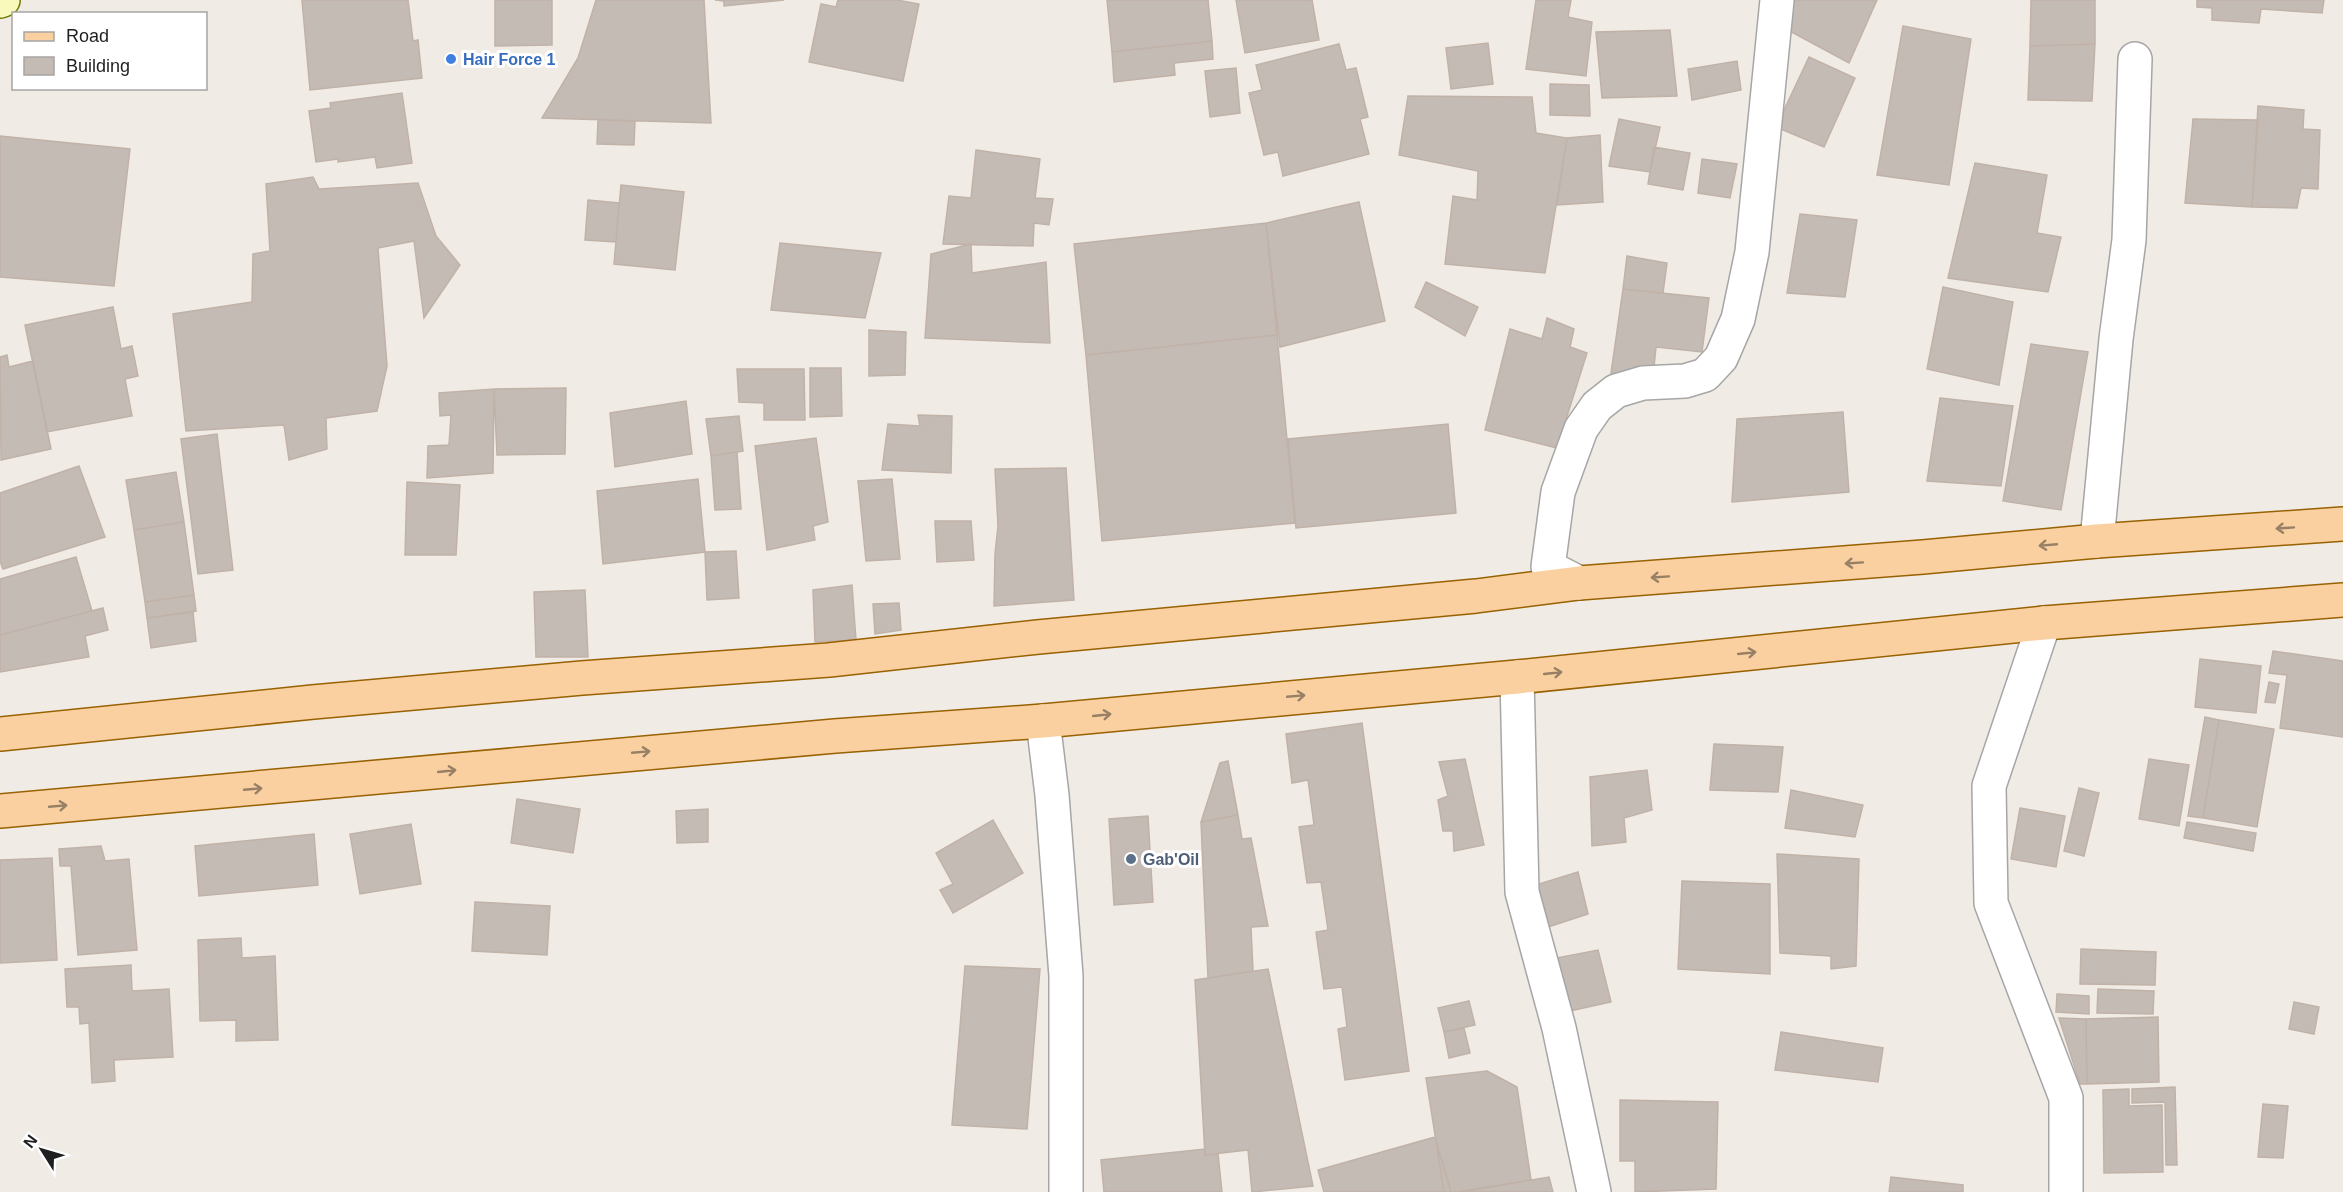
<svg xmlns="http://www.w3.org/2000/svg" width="2343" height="1192" font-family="Arial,sans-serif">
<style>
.building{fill:#c4bbb5;stroke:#c1b2a8;stroke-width:1.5}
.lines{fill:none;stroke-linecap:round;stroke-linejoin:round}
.street-casing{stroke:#a6a6a6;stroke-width:36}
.secondary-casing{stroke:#6e7606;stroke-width:36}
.primary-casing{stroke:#986102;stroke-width:36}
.street{stroke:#fff;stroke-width:33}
.secondary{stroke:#f8f9ba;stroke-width:33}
.primary{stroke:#fad0a0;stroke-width:33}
.oneway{stroke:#978066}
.shop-dot{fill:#3f7fe0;stroke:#fff;stroke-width:2}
.service-dot{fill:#5c6f8a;stroke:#fff;stroke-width:2}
.labels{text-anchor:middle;stroke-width:6;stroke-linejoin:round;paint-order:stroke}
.shop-label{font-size:16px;font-weight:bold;fill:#366cbe;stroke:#fff;text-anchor:start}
.service-label{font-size:16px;font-weight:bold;fill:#4e5e75;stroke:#fff;text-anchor:start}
</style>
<rect width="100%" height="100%" fill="#f0ece5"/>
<path class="building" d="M302,0H408L413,41L418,40L422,78L310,90Z
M495,0H552V45L495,46Z
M596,0H704L711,123L542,118L578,58Z
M715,0H784L724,6V1Z
M838,0H897L919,4L903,81L809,62L821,4L836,7Z
M1107,0H1208L1212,41L1112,52Z
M1236,0H1312L1319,40L1245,53Z
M1536,0H1571L1568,17L1592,22L1586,76L1526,69Z
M1795,0H1877L1849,63L1782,27Z
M2031,0H2095V44L2030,46Z
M2197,0H2324L2322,13L2261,9L2259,23L2212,20V8L2197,7Z
M1903,26L1971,39L1949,185L1877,175Z
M1670,30L1677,96L1602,98L1596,32Z
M1212,41L1213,59L1174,63L1175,75L1114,82L1112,52Z
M1488,43L1493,84L1451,89L1446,48Z
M1339,44L1346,70L1356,68L1368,117L1360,119L1369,154L1283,176L1278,152L1264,155L1249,93L1262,90L1256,65Z
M2095,44L2092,101L2028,100L2030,46Z
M1809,57L1855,78L1824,147L1776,127Z
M1737,61L1741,90L1692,100L1688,69Z
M1236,68L1240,113L1210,117L1205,71Z
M1550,84L1589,85L1590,116L1550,115Z
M402,93L412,163L377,168L375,157L338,162V159L316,162L309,111L331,108L330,103Z
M1408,96L1532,97L1536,133L1567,138L1545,273L1445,264L1453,196L1477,200L1478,171L1399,155Z
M2258,106L2304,110L2303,129L2320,130L2318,189L2301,188L2297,208L2252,207Z
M1619,119L1660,127L1650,172L1609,166Z
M2193,119L2258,120L2252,207L2185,203Z
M598,120L635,121L634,145L597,144Z
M1600,135L1603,202L1557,205L1567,138Z
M0,136L130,149L114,286L0,277Z
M1654,147L1690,153L1683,190L1648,184Z
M976,150L1040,159L1035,198L1053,199L1049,225L1034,223L1033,246L943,244L949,196L971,198Z
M1702,159L1737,164L1730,198L1698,193Z
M1975,163L2047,175L2037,233L2061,237L2048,292L1948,278Z
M313,177L319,189L418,183L436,236L460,265L424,318L414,241L378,248L387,366L377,411L326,418L327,449L289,460L284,425L186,431L173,314L252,302L253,254L270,251L266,184Z
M621,185L684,192L675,270L614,264Z
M588,200L619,203L616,242L585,240Z
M1359,202L1385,321L1280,347L1266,223Z
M1800,214L1857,220L1845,297L1787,293Z
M1266,223L1277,335L1086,355L1074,244Z
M780,243L881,253L865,318L771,310Z
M971,244L972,273L1046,262L1050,343L925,338L931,254Z
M1627,256L1667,263L1663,293L1623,289Z
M1426,282L1478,307L1465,336L1415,307Z
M1943,287L2013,302L1999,385L1927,369Z
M1623,289L1709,298L1702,352L1656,347L1653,377L1611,373Z
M113,307L121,349L132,346L138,376L125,379L132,416L47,432L25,325Z
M1547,318L1574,329L1570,347L1587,353L1557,448L1485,430L1510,329L1542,339Z
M869,330L906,332L905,375L869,376Z
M1277,335L1295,523L1102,541L1086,355Z
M2031,344L2088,352L2061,510L2003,501Z
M7,355L9,367L33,361L51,449L1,460L0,357Z
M810,368H841L842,416L810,417Z
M737,369H804L805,420H764V403L739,402Z
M566,388L565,454L497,455L494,389Z
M494,389L493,473L427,478L428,446L449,445L451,415L440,416L439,393Z
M1940,398L2013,406L2001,486L1927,481Z
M686,401L692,454L615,467L610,413Z
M1843,412L1849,492L1732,502L1737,419Z
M918,415L952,416L951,473L882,470L888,424L920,426Z
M739,416L743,451L711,456L706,419Z
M1448,424L1456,513L1296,528L1288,439Z
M217,434L233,570L198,574L181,439Z
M816,438L828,522L813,526L815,540L767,550L755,446Z
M737,452L741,509L715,510L711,456Z
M79,466L105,537L3,569L0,561V493Z
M1066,468L1074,600L994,606L995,554L998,526L995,469Z
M176,472L184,522L134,530L126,480Z
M698,479L705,552L603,564L597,491Z
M892,479L900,559L866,561L858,481Z
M407,482L460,485L456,555H405Z
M935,521H971L974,560L937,562Z
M184,522L194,595L145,602L134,530Z
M736,551L739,598L707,600L705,552Z
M76,557L92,611L0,635V579Z
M852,585L856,640L815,642L813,590Z
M585,590L588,657H536L534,592Z
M194,595L196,611L147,618L145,602Z
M899,603L901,630L875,634L873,604Z
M103,608L108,630L85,636L89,657L0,672V635Z
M193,612L196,641L151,648L147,618Z
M2273,651L2343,661V737L2280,728L2287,675L2269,673Z
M2200,659L2261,666L2256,713L2195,707Z
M2269,682L2279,684L2275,703L2265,702Z
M2205,717L2219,720L2203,818L2188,816Z
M2219,720L2274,729L2257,827L2203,818Z
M1362,723L1409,1071L1345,1080L1338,1029L1347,1027L1342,987L1324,989L1316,932L1328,930L1321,882L1307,883L1299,827L1314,825L1308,780L1292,783L1286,734Z
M1714,744L1783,747L1778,792L1710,790Z
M1465,759L1484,845L1454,851L1453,831H1443L1438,800L1448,796L1439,762Z
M2149,759L2189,765L2179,826L2139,819Z
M1228,761L1238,815L1201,822L1220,763Z
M1647,770L1652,810L1624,818L1626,842L1592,846L1590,777Z
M2079,788L2099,793L2084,856L2064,851Z
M1791,790L1863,805L1855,837L1785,828Z
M517,799L580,809L573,853L511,843Z
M2020,808L2065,816L2056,867L2011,859Z
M708,809V842L677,843L676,811Z
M1238,815L1242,839L1251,838L1268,926L1251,927L1253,971L1208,978L1201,822Z
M1148,816L1153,902L1114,905L1109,819Z
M993,820L1023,873L953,913L940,890L953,884L936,853Z
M2187,822L2256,833L2253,851L2184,838Z
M411,824L421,884L360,894L350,834Z
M314,834L318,885L199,896L195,846Z
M101,846L105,861L129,859L137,950L78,955L71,866H60L59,849Z
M1777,854L1859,859L1856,966L1831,969V956L1780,953Z
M52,858L57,960L0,963V860Z
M1578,872L1588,914L1548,927L1536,885Z
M1682,881L1770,884V974L1678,969Z
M475,902L550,906L547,955L472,951Z
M241,938L242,958L275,956L278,1040L236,1041V1020L200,1021L198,940Z
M2081,949L2156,952L2155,985L2080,984Z
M1598,950L1611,1002L1565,1012L1551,959Z
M131,965L132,991L169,989L173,1057L114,1060L115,1081L92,1083L89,1023L80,1024L79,1007H67L65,969Z
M965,966L1040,969L1027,1129L952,1125Z
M1268,969L1313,1186L1252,1192L1248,1150L1205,1155L1195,980Z
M2098,989L2154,991L2153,1014L2097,1013Z
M2057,994L2089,996V1014L2056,1012Z
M1469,1001L1475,1025L1444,1032L1438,1008Z
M2294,1002L2319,1007L2314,1034L2289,1029Z
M2158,1017L2159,1082L2087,1084L2086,1019Z
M2059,1018L2086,1019L2087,1084H2080Z
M1464,1028L1470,1053L1449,1058L1444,1032Z
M1781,1032L1883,1048L1878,1082L1775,1070Z
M1487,1071L1517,1087L1531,1180L1457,1192H1444L1426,1078Z
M2175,1087L2177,1165H2166L2165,1102L2132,1103V1089Z
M2129,1089V1106L2162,1105L2163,1172L2104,1173L2103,1090Z
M1620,1100L1718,1102L1716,1189L1635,1192V1161H1620Z
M2263,1104L2288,1106L2283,1158L2258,1157Z
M1435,1137L1451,1192H1324L1318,1170Z
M1205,1149V1155L1218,1154L1222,1192H1104L1101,1160Z
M1549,1177L1553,1192H1462Z
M1891,1177L1963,1185V1192H1889Z"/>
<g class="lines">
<defs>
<path id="street" d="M2097,541L2116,339L2129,240L2135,59
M1579,583L1548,567L1558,492L1581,429L1597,406L1616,391L1643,383L1685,381L1705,375L1721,358L1738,319L1752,252L1777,0
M2044,623L1989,786L1991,903L2066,1098V1192
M1517,677L1522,892L1559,1028L1594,1192
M1043,721L1052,795L1066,976V1192"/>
<path id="secondary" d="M0,1L3,0"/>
<path id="primary" d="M0,734L313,702L582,678L829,660L1038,637L1476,596L1579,583L1923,557L2097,541L2343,524
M0,811L835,736L1043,721L1517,677L2044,623L2343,600"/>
</defs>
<use href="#street" class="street-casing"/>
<use href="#secondary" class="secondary-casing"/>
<use href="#primary" class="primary-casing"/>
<use href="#street" class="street"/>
<use href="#secondary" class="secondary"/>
<use href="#primary" class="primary"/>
</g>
<defs><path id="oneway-shaft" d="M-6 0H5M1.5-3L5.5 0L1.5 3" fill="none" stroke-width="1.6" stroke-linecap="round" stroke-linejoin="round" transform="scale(1.5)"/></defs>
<g class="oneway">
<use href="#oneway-shaft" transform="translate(2285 528) rotate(176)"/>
<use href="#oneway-shaft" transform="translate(2048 545) rotate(175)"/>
<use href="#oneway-shaft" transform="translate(1854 563) rotate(176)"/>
<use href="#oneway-shaft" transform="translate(1660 577) rotate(176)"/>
<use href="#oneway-shaft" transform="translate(1747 653) rotate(-6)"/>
<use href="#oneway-shaft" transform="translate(1553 673) rotate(-6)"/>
<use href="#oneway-shaft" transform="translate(1296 696) rotate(-5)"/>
<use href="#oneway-shaft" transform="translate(1102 715) rotate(-6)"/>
<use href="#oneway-shaft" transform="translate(641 752) rotate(-5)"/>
<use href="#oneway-shaft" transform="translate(447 771) rotate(-6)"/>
<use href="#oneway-shaft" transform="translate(253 789) rotate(-5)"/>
<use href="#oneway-shaft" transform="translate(58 806) rotate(-5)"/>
</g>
<circle class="shop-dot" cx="451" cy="59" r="6"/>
<circle class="service-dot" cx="1131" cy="859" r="6"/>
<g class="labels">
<g class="shop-label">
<text x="463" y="65">Hair Force 1</text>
</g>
<g class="service-label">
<text x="1143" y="865">Gab'Oil</text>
</g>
</g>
<rect x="12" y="12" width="195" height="78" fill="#ffffff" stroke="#a5a5a5" stroke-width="1.5"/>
<rect x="24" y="32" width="30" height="9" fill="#fad0a0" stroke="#a5a5a5" stroke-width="1.5"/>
<text x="66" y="42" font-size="18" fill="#1f1f1f">Road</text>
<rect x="24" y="57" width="30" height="18" fill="#c4bbb5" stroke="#a5a5a5" stroke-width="1.5"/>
<text x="66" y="72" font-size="18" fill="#1f1f1f">Building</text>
<g transform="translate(42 1150) rotate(307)" stroke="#ffffff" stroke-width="4.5" paint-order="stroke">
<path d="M0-4.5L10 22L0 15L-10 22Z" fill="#1f1f1f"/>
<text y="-9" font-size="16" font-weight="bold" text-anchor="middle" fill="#1f1f1f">N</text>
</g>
</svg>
